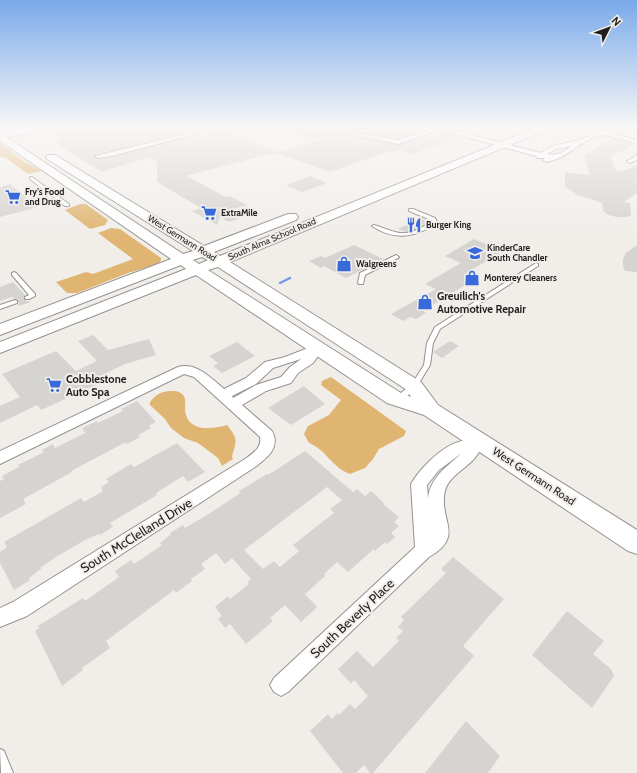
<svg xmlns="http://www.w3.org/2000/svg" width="637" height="773" font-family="Cabin,sans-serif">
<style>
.green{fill:#e0b571}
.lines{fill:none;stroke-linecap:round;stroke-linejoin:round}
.stream{stroke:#749cee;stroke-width:2.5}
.building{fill:#d6d4d0;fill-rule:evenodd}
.lane-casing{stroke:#95928f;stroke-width:2}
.street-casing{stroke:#95928f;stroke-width:2}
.secondary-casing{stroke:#95928f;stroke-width:2}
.lane{fill:#fff;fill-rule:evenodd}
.street{fill:#fff;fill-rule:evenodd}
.secondary{fill:#fff;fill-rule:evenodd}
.labels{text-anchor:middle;stroke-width:4;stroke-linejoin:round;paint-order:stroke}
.far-poi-label{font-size:9px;font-weight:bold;fill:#201f1d;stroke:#f1eeea;text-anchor:start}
.far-street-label{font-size:9px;fill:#201f1d;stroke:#f1eeea}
.poi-label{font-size:11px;font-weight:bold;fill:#201f1d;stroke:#f1eeea;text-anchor:start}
.street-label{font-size:11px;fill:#201f1d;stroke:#f1eeea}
.near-street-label{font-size:13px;fill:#201f1d;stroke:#f1eeea}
</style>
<rect width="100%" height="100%" fill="#f1eeea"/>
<path class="green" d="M0,143L25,162L42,171L28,174L6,158L0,157Z
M80,204H86L108,220L105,225L90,229L65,210Z
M111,228L120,229L161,258V260L158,264L128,273L77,293H67L56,282L86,272L93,274L133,259L98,233Z
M331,377L406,431L404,436L379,449L373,459L365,468L350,474C331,467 328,451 309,443L304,434L308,426L329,415L341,400L321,385L322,381Z
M176,391C180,392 184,394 185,399C186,404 184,409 186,415C191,432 213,429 227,425C239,440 236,440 232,457L233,459L222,466L218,458L198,443L184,438L171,428L165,419L150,405V402C158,392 163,391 176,391Z"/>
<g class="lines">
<path class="stream" d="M280,283L290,278"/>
</g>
<path class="building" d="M45,128H67L75,132L119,131L113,128H156V131L178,128L188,132L94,155L98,159L112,157L196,135L199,137L223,130L277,152L186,176L226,197L229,196L247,205L230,210L243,217L229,222L220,217L217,225L192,211L201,208L157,182V162L149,157L102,172L57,144L61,138Z
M285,128H317L318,129L398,145L427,136L432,137L442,133L457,138L412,154L399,149L394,152L390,151L330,172L276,153L321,139L285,132Z
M335,128H384L414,133L398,138Z
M613,138L634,145L610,157L617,172L637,166V193L624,202L630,203L631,216L626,217H617L608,215L603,211L602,203L578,195L565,187V172L590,175L584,155Z
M310,176L327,183L302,192L286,185Z
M10,184L38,207L0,217V187Z
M420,218L430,222L408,231L405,232L398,229Z
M474,239L504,251L466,273L477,278L423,311L426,313L416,319L410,317L403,321L391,314L436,289L425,284L461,263L445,256Z
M354,245L383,259L346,278L324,266L321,268L309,261L321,256L325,258Z
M637,245V272L625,271L623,266V259L626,253Z
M13,282L25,295L24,300L31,302L19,306L18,300L12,297L0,301V287Z
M93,335L108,350L149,339L156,355L125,364L102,375L107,380L41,410L37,405L0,423V406L20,397L2,374L56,351L76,371L97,361L78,341Z
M450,341L459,346L442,358L433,352Z
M237,342L255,356L222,373L213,366L218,363L209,356Z
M304,386L325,404L291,425L268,408Z
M137,401L156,422L149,426L151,428L138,435L140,437L127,444L126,442L71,471L72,472L23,499L26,504L0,518V481L4,479L2,476L19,467L18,465L44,452L42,450L53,444L55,448L85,433L82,428L97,421L98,423L123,411L121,409Z
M177,443L205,472L188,482L183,476L156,493L157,495L110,523L113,527L100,535L99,534L85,540L56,557L41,567L42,568L29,578L30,580L14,590L0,563V552L7,547L4,542L81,498L84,502L103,491L101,487L109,482L106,479L131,464L134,467Z
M305,451L353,492L357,489L365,496L371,491L384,503L383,504L399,517L394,522L399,526L391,533L395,537L387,544L385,542L375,551L374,549L348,572L337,562L324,574L325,576L305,594L317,607L301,622L285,605L270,618L273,621L246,644L230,624L225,628L218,619L222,616L215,607L228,596L230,599L249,584L247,582L251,579L232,558L225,564L216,553L201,564L205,569L191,579L192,581L176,593L174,590L106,641L110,648L82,668L83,670L62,686L35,631L39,628L38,626L83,598L85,601L119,577L115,571L131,560L134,564L162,545L160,543L171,534L170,533L183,525L185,528L207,515L236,496L240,493L239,491L267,474L268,475ZM327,487L342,500L330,509L334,513L293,545L299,551L280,567L274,561L263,569L244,550Z
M453,557L504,599L463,646L474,656L373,773H370L364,765L356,773H343L310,731L328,714L332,719L337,713L339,715L350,704L355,709L368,696L354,680L351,684L338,669L357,651L373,667L399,641L396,638L403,631L398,627L404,620L401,617L446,573L441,569Z
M567,611L604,641L593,654L611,669L614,676L592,708L532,655Z
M466,721L500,756L488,773H425Z"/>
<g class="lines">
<defs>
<path id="lane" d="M30,177H32L69,204V206H65L30,179Z
M409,209H413L435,218L437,222C417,238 394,241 372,226L374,225C405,235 402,238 432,222L431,220L409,211Z
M396,255L399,257L398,258L365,275L363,284H359L358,283L360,273Z
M536,263L538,264V266L440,329L433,343L430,365L416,388L402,401H396L395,399L396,397L412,384L424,365L427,343L435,327Z
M14,272L16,273L35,294V296L29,299H25V297L29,295L12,275V273Z
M15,300L17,301V303L0,309V305Z
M0,749L4,751L13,773H1Z"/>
<path id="street" d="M210,128H219L112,156L98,158L95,156Z
M318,128H329L398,140L435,128H445L541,153C556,142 563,145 579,140C592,136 603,128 617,128L616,129L608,133L637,140V144C627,141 614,136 603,135C587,135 566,160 546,162L543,160L545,158H537L536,156L440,130L398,144ZM572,146C565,151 556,157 547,154L556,149Z
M637,155V160L630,163L627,161Z
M318,344L322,345L324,348L313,363L298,373L291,383L266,391L242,405L272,431C281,447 267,458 255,467L27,616L0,627V608L13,602L245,459C253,453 262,448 260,437L194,377L184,374L0,464V451L178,367C196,362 211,378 224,389L246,378L265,362L285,357ZM301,359L290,367L281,377L256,385L233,398L232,396L256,384L273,368Z
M479,436L484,437L486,441C482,448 477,456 472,461C463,470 448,478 445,491C438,520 466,536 429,557L288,692L281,696L274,692L270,685L274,678L415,547L411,484C419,470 435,454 449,446C458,441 469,439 479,436ZM462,453C447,467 431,476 428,498L427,485L439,470Z"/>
<path id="secondary" d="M25,128H40L36,131L6,137L183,254L193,251L47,159L46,157L47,155H55L204,246L288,214H296L298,217L296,220L214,252L220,256L536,128H547L546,130L230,262L421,382L438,405L637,530V554L628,551L424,415L387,403L196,275L0,353V342L186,269L181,265L0,335V324L171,259L0,141V132ZM202,257L208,260L199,264L193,260ZM218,267L407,390L411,397L401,393L208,270Z"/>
</defs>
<use href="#lane" class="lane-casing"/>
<use href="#street" class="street-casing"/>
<use href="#secondary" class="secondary-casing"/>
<use href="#lane" class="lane"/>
<use href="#street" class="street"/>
<use href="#secondary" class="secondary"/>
</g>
<linearGradient id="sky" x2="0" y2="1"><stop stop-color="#79aaea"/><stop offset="0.54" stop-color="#f9f7f6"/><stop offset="1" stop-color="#f9f7f6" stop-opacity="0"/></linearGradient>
<rect width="637" height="236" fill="url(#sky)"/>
<defs>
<symbol id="supermarket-bare" viewBox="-9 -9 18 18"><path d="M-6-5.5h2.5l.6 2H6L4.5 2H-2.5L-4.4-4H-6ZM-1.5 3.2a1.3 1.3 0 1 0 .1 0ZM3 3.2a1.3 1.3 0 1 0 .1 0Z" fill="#386ada" stroke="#f1eeea" stroke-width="2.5" paint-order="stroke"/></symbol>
<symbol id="restaurant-bare" viewBox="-9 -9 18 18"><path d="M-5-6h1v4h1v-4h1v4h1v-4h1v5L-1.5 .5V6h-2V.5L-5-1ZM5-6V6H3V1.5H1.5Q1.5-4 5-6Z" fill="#386ada" stroke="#f1eeea" stroke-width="2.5" paint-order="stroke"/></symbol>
<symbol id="school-bare" viewBox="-9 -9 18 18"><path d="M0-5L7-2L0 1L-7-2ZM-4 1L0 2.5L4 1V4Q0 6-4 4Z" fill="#386ada" stroke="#f1eeea" stroke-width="2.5" paint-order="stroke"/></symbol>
<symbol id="shop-bare" viewBox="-9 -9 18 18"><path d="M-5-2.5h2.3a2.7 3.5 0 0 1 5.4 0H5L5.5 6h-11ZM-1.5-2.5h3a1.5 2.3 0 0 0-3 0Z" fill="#386ada" stroke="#f1eeea" stroke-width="2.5" paint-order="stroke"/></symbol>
</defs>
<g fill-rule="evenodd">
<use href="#supermarket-bare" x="2" y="186" width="22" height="22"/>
<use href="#supermarket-bare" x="198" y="202" width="22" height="22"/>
<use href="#restaurant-bare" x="403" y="214" width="22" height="22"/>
<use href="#school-bare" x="464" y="242" width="22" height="22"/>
<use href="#shop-bare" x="333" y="253" width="22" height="22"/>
<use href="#shop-bare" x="461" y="267" width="22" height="22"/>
<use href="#shop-bare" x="414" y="291" width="22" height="22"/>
<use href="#supermarket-bare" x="43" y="374" width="22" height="22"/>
</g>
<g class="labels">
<g class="far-poi-label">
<text x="25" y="195">Fry's Food<tspan x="25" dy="10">and Drug</tspan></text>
<text x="221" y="216">ExtraMile</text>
<text x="426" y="228">Burger King</text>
<text x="487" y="251">KinderCare<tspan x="487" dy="10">South Chandler</tspan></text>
<text x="356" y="267">Walgreens</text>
<text x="484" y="281">Monterey Cleaners</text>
</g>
<g class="far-street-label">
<text transform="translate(182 238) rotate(32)" y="3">West Germann Road</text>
<text transform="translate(272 239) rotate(-23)" y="3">South Alma School Road</text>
</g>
<g class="poi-label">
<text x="437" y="300">Greuilich's<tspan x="437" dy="13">Automotive Repair</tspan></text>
<text x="66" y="383">Cobblestone<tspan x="66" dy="13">Auto Spa</tspan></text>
</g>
<g class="street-label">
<text transform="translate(534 476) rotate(33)" y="4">West Germann Road</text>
</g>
<g class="near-street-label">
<text transform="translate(136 535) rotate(-32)" y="5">South McClelland Drive</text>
<text transform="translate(352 618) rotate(-43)" y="5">South Beverly Place</text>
</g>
</g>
<g transform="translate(609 28) rotate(48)" stroke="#f1eeea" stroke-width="3" paint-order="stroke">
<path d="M0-3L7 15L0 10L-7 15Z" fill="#201f1d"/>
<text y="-6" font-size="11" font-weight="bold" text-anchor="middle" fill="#201f1d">N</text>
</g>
</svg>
